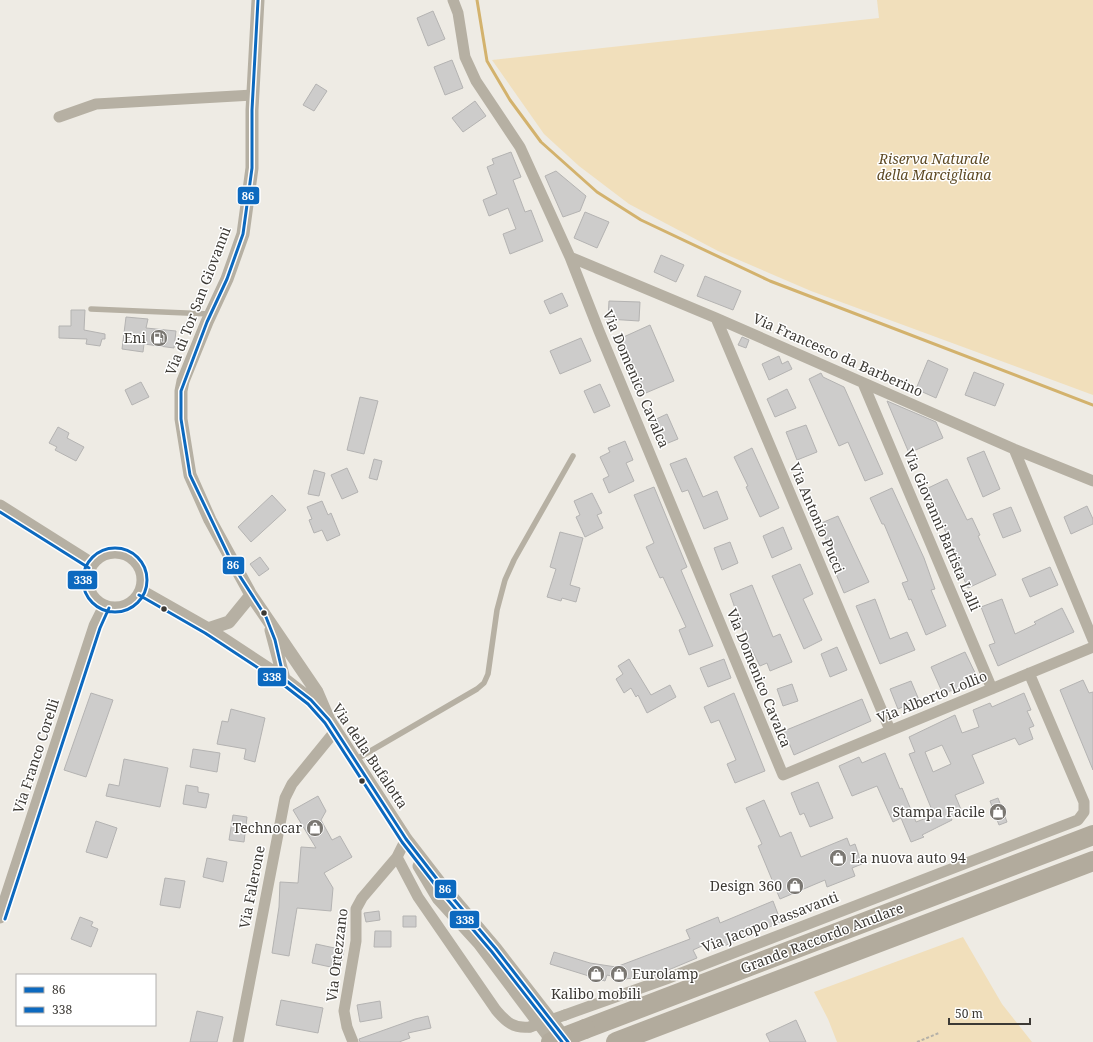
<svg xmlns="http://www.w3.org/2000/svg" width="1093" height="1042" font-family="'Noto Serif',serif">
<style>
.green{fill:#f1dfbb}
.lines{fill:none;stroke-linecap:round;stroke-linejoin:round}
.stream{stroke:#d3b26d;stroke-width:3}
.building{fill:#cdcccb;stroke:#b4b3b2;fill-rule:evenodd}
.path{stroke:#b4b0a8;stroke-width:2;stroke-dasharray:3 2;stroke-linecap:butt}
.service{stroke:#b6b0a3;stroke-width:5.5}
.minor{stroke:#b6b0a3;stroke-width:11}
.tertiary{stroke:#b6b0a3;stroke-width:13}
.motorway{stroke:#b2ab9d;stroke-width:20}
.minor-bridge{stroke:#b6b0a3;stroke-width:11}
.motorway-bridge{stroke:#b2ab9d;stroke-width:20}
.bus-1-casing{stroke:#fff;stroke-width:6}
.bus-2-casing{stroke:#fff;stroke-width:6}
.bus-1{stroke:#0c69bf;stroke-width:3}
.bus-2{stroke:#0c69bf;stroke-width:3}
.bus-dot{fill:#3c3934;stroke:#fff;stroke-width:1.5}
.labels{text-anchor:middle;stroke-width:3;stroke-linejoin:round;paint-order:stroke}
.park-label{font-size:14px;font-style:italic;fill:#5f4b25;stroke:#fff}
.street-label{font-size:14px;fill:#3c3934;stroke:#fff}
.poi-label{font-size:14px;fill:#3c3934;stroke:#fff;text-anchor:end}
.line-badge{stroke:#fff;stroke-width:1.5}
.badge-label{font-size:11px;text-anchor:middle;font-weight:bold;fill:#fff}
</style>
<rect width="100%" height="100%" fill="#eeebe4"/>
<path class="green" d="M877,0H1093V395L811,291L718,251L629,204L579,166L544,134L492,60L879,18Z
M963,937L1002,1004L1032,1042H837L828,1019L814,992Z"/>
<g class="lines">
<path class="stream" d="M477,0L487,61L510,100L541,142L597,192L641,220L770,281L1093,405"/>
</g>
<path class="building" d="M433,11L445,39L428,46L417,18Z
M452,60L463,88L445,95L434,67Z
M316,84L327,91L314,111L303,105Z
M475,101L486,116L463,132L452,118Z
M511,152L521,177L513,180L525,212L531,210L543,241L510,254L503,234L516,229L508,208L489,216L483,200L497,194L487,167L494,164L492,159Z
M556,171L586,196L580,211L563,217L545,176Z
M585,212L609,222L597,248L574,238Z
M661,255L684,265L676,282L654,272Z
M705,276L741,291L733,310L697,296Z
M562,293L568,306L550,314L544,301Z
M609,301L640,302L639,321L608,319Z
M71,310H85L84,330L105,334V339H102L100,346L86,344L87,339L59,338V326H71Z
M126,317L148,319L146,328L176,331L174,348L144,344L143,352L122,349Z
M650,325L674,381L641,395L617,340Z
M742,337L749,340L746,348L738,345Z
M581,338L591,361L560,374L550,351Z
M779,356L782,364L788,361L792,369L769,380L762,364Z
M928,360L948,369L936,398L916,389Z
M974,372L1004,384L995,406L965,395Z
M821,373L823,377L844,387L883,474L865,481L848,442L839,446L809,379Z
M141,382L149,397L132,405L125,390Z
M600,384L610,406L594,413L584,391Z
M787,389L796,408L775,417L767,399Z
M360,397L378,401L364,454L347,450Z
M887,401L936,422L943,438L909,453Z
M667,414L678,439L663,445L652,421Z
M806,425L817,452L797,460L786,432Z
M58,427L69,433L67,438L84,447L76,461L55,450L57,447L49,443Z
M625,441L633,460L626,463L634,481L609,493L603,479L609,476L600,457L610,452L608,448Z
M752,448L779,508L760,517L746,487L748,486L734,457Z
M984,451L1000,489L983,497L967,458Z
M686,458L703,497L717,491L728,519L704,529L688,490L682,492L670,464Z
M374,459L382,461L377,480L369,478Z
M347,468L358,492L342,499L331,475Z
M314,470L325,473L319,496L308,494Z
M947,479L967,520L972,518L980,535L978,536L996,575L968,588L955,560L958,559L926,489Z
M654,487L687,567L681,570L713,646L689,655L679,630L686,627L663,577L660,578L646,547L654,543L634,495Z
M892,488L924,558L935,589L931,590L946,626L926,635L911,599L909,600L902,583L908,581L884,524H882L870,498Z
M592,493L602,513L597,515L603,528L585,537L576,517L580,515L574,501Z
M272,495L286,510L251,542L238,527Z
M322,501L328,515L331,513L340,535L327,541L322,530L314,533L309,520L312,519L307,507Z
M1087,506L1093,519V524L1071,534L1064,517Z
M1011,507L1021,531L1003,538L993,514Z
M838,516L869,582L844,593L831,562L835,560L819,524Z
M783,527L792,549L772,558L763,536Z
M560,532L583,538L570,585L580,588L576,602L562,598L561,601L547,597L556,569L550,567Z
M730,542L738,563L722,570L714,548Z
M260,557L269,569L259,576L250,564Z
M800,564L813,594L803,599L822,640L804,649L772,576Z
M1050,567L1058,585L1030,597L1022,579Z
M752,585L773,637L780,634L792,662L770,671L767,663L760,666L744,634L730,594Z
M875,599L890,639L907,632L915,650L880,664L856,606Z
M1002,599L1015,634L1036,624L1034,622L1062,608L1074,632L998,666L989,645L995,643L981,607Z
M837,647L847,670L830,677L821,654Z
M965,652L978,679L943,694L931,667Z
M629,659L651,695L670,685L676,697L647,713L638,695L636,697L631,688L624,693L616,679L623,674L618,666Z
M724,659L731,678L708,687L700,668Z
M1083,680L1089,693L1093,692V770L1060,690Z
M911,681L919,700L898,709L890,689Z
M792,684L798,701L783,706L777,689Z
M91,693L113,700L86,777L64,770Z
M734,693L765,771L735,783L727,764L736,760L719,720L711,723L704,707Z
M1024,693L1031,710L1027,711L1034,726L1029,728L1033,739L1019,745L1015,738L972,755L984,783L955,795L962,812L951,817L952,820L922,835L924,837L911,842L901,818L893,822L877,786L852,796L839,766L859,757L862,763L885,753L900,789L902,788L916,822L934,815L909,754L915,752L909,737L955,715L962,733L979,727L973,710L990,703L992,707ZM942,745L951,764L933,772L925,752Z
M862,699L871,721L794,755L784,731Z
M231,709L265,718L255,762L244,759L246,749L217,744L222,721L228,722Z
M193,749L220,753L217,772L190,767Z
M124,759L168,768L160,807L106,796L109,784L119,786Z
M818,782L833,818L810,827L804,813L800,815L791,793Z
M186,785L198,787V792L209,794L206,808L183,804Z
M318,796L326,811L321,820L332,840L340,836L352,857L324,873L333,888L331,911L297,908L289,956L272,953L279,907L280,882L298,883L301,847L316,848L293,810Z
M998,798L1007,822L999,825L990,801Z
M764,800L780,837L791,832L801,857L847,838L850,846L855,844L862,864L852,868L855,876L827,887L825,880L780,899L758,846L762,844L746,808Z
M233,815L247,817L244,842L229,840Z
M96,821L117,828L107,858L86,852Z
M207,858L227,862L223,882L203,877Z
M165,878L185,881L180,908L160,905Z
M773,901L781,922L717,949L713,941L693,950L697,958L654,976L624,979L607,975L605,981L550,964L554,952L590,963L616,967L690,939L686,930L718,917L720,923Z
M379,911L380,920L366,922L364,913Z
M403,916H416V927H403Z
M80,917L93,922L91,926L98,929L91,947L71,939Z
M375,931H391V947H374Z
M316,944L344,950L340,969L312,963Z
M281,1000L323,1008L318,1033L276,1025Z
M380,1001L382,1018L360,1022L357,1005Z
M197,1011L223,1017L217,1042H190Z
M428,1016L431,1028L408,1033L410,1038L399,1042H360L359,1039L415,1019Z
M796,1020L806,1042H770L766,1034Z"/>
<g class="lines">
<path class="path" d="M917,1042L939,1033"/>
<path class="service" d="M91,309L210,314
M355,760L477,689L484,683L488,674L497,610L505,580L514,560L573,456"/>
<path class="minor" d="M453,0L458,13L465,57L476,81L520,147L570,257L599,331L783,775L1093,647
M59,117L96,104L253,95
M570,257L716,318L1014,449L1093,481
M716,318L890,730
M863,383L992,689
M1014,449L1093,640
M397,857L418,897L496,1010C506,1022 514,1029 530,1027
M565,1015L666,979L1078,820L1084,812V802L1029,673
M238,1042L285,798L292,784L336,730
M353,1042L347,1027L344,1011L356,941V909L362,898L397,857L406,839"/>
<path class="tertiary" d="M258,0L252,110V168L243,234L227,279L207,322L183,381L181,391V419L190,475L210,520L251,595L317,692L329,720
M0,506L92,564
M87 580a28 28 0 1 1 56 0a28 28 0 1 1-56 0Z
M141,591L208,629L284,679L311,700L329,720L406,839L440,883L496,949L568,1042
M208,629L229,622L251,595
M271,630L284,679
M419,866L438,898L479,943L553,1042
M0,917L95,626L105,606"/>
<path class="motorway" d="M585,1029L1093,835
M616,1042L1093,861"/>
<path class="minor-bridge" d="M530,1027L565,1015"/>
<path class="motorway-bridge" d="M551,1042L585,1029"/>
<defs>
<path id="bus-1" d="M258,0L252,110V168L243,234L227,279L207,322L181,391V419L190,475L234,567L266,617L275,640L284,679L311,700L329,720L406,839L440,883L496,949L568,1042"/>
<path id="bus-2" d="M0,512L89,568
M83 580a32 32 0 1 1 64 0a32 32 0 1 1-64 0Z
M139,595L205,633L281,683L308,704L325,723L402,842L436,886L492,952L562,1042
M5,919L100,628L109,608"/>
</defs>
<use href="#bus-1" class="bus-1-casing"/>
<use href="#bus-2" class="bus-2-casing"/>
<use href="#bus-1" class="bus-1"/>
<use href="#bus-2" class="bus-2"/>
</g>
<defs>
<symbol id="fuel-disc" viewBox="-11 -11 22 22"><circle r="9.5" fill="#7a7772" stroke="#fff"/><path d="M-5.5-6h7V0h2V4h1.3V-2.5L3-4.5l.8-.8L6-3V5H2.5V1h-1V6h-7ZM-4.2-4.7v3.2H.2V-4.7Z" fill="#fff"/></symbol>
<symbol id="shop-disc" viewBox="-11 -11 22 22"><circle r="9.5" fill="#7a7772" stroke="#fff"/><path d="M-5-2.5h2.3a2.7 3.5 0 0 1 5.4 0H5L5.5 6h-11ZM-1.5-2.5h3a1.5 2.3 0 0 0-3 0Z" fill="#fff"/></symbol>
</defs>
<g fill-rule="evenodd">
<use href="#fuel-disc" x="149" y="328" width="20" height="20"/>
<use href="#shop-disc" x="988" y="802" width="20" height="20"/>
<use href="#shop-disc" x="305" y="818" width="20" height="20"/>
<use href="#shop-disc" x="828" y="848" width="20" height="20"/>
<use href="#shop-disc" x="785" y="876" width="20" height="20"/>
<use href="#shop-disc" x="586" y="964" width="20" height="20"/>
<use href="#shop-disc" x="609" y="964" width="20" height="20"/>
</g>
<g class="bus-dot">
<circle cx="164" cy="609" r="3.5"/>
<circle cx="264" cy="613" r="3.5"/>
<circle cx="362" cy="781" r="3.5"/>
</g>
<g class="labels">
<g class="park-label">
<text x="934" y="164">Riserva Naturale<tspan x="934" dy="16">della Marcigliana</tspan></text>
</g>
<g class="street-label">
<text transform="translate(198 301) rotate(-69)" y="5">Via di Tor San Giovanni</text>
<text transform="translate(838 355) rotate(24)" y="5">Via Francesco da Barberino</text>
<text transform="translate(636 379) rotate(67)" y="5">Via Domenico Cavalca</text>
<text transform="translate(817 518) rotate(67)" y="5">Via Antonio Pucci</text>
<text transform="translate(942 530) rotate(67)" y="5">Via Giovanni Battista Lalli</text>
<text transform="translate(759 678) rotate(68)" y="5">Via Domenico Cavalca</text>
<text transform="translate(932 697) rotate(-22)" y="5">Via Alberto Lollio</text>
<text transform="translate(36 756) rotate(-72)" y="5">Via Franco Corelli</text>
<text transform="translate(370 756) rotate(56)" y="5">Via della Bufalotta</text>
<text transform="translate(252 887) rotate(-79)" y="5">Via Falerone</text>
<text transform="translate(770 922) rotate(-21)" y="5">Via Jacopo Passavanti</text>
<text transform="translate(822 938) rotate(-21)" y="5">Grande Raccordo Anulare</text>
<text transform="translate(337 955) rotate(-83)" y="5">Via Ortezzano</text>
</g>
<g class="poi-label">
<text x="146" y="343">Eni</text>
<text x="985" y="817">Stampa Facile</text>
<text x="302" y="833">Technocar</text>
<text x="851" y="863" text-anchor="start">La nuova auto 94</text>
<text x="782" y="891">Design 360</text>
<text x="632" y="979" text-anchor="start">Eurolamp</text>
<text x="596" y="999" text-anchor="middle">Kalibo mobili</text>
</g>
</g>
<g class="line-badge">
<rect x="237" y="186" width="23" height="19" rx="4" fill="#0c69bf"/>
<rect x="222" y="556" width="23" height="19" rx="4" fill="#0c69bf"/>
<rect x="67" y="570" width="31" height="20" rx="4" fill="#0c69bf"/>
<rect x="257" y="667" width="30" height="20" rx="4" fill="#0c69bf"/>
<rect x="434" y="879" width="23" height="20" rx="4" fill="#0c69bf"/>
<rect x="449" y="910" width="31" height="19" rx="4" fill="#0c69bf"/>
</g>
<g class="badge-label">
<text x="248" y="200">86</text>
<text x="233" y="569">86</text>
<text x="83" y="584">338</text>
<text x="272" y="681">338</text>
<text x="445" y="893">86</text>
<text x="465" y="924">338</text>
</g>
<rect x="16" y="974" width="140" height="52" fill="#ffffff" stroke="#b1b0ae"/>
<rect x="24" y="987" width="20" height="6" fill="#0c69bf" stroke="#b1b0ae"/>
<text x="52" y="994" font-size="12" fill="#3c3934">86</text>
<rect x="24" y="1007" width="20" height="6" fill="#0c69bf" stroke="#b1b0ae"/>
<text x="52" y="1014" font-size="12" fill="#3c3934">338</text>
<path d="M949 1018v6h81v-6" fill="none" stroke="#3c3934" stroke-width="2"/>
<text x="955" y="1018" font-size="12" fill="#3c3934" stroke="#ffffff" stroke-width="3" paint-order="stroke">50 m</text>
</svg>
